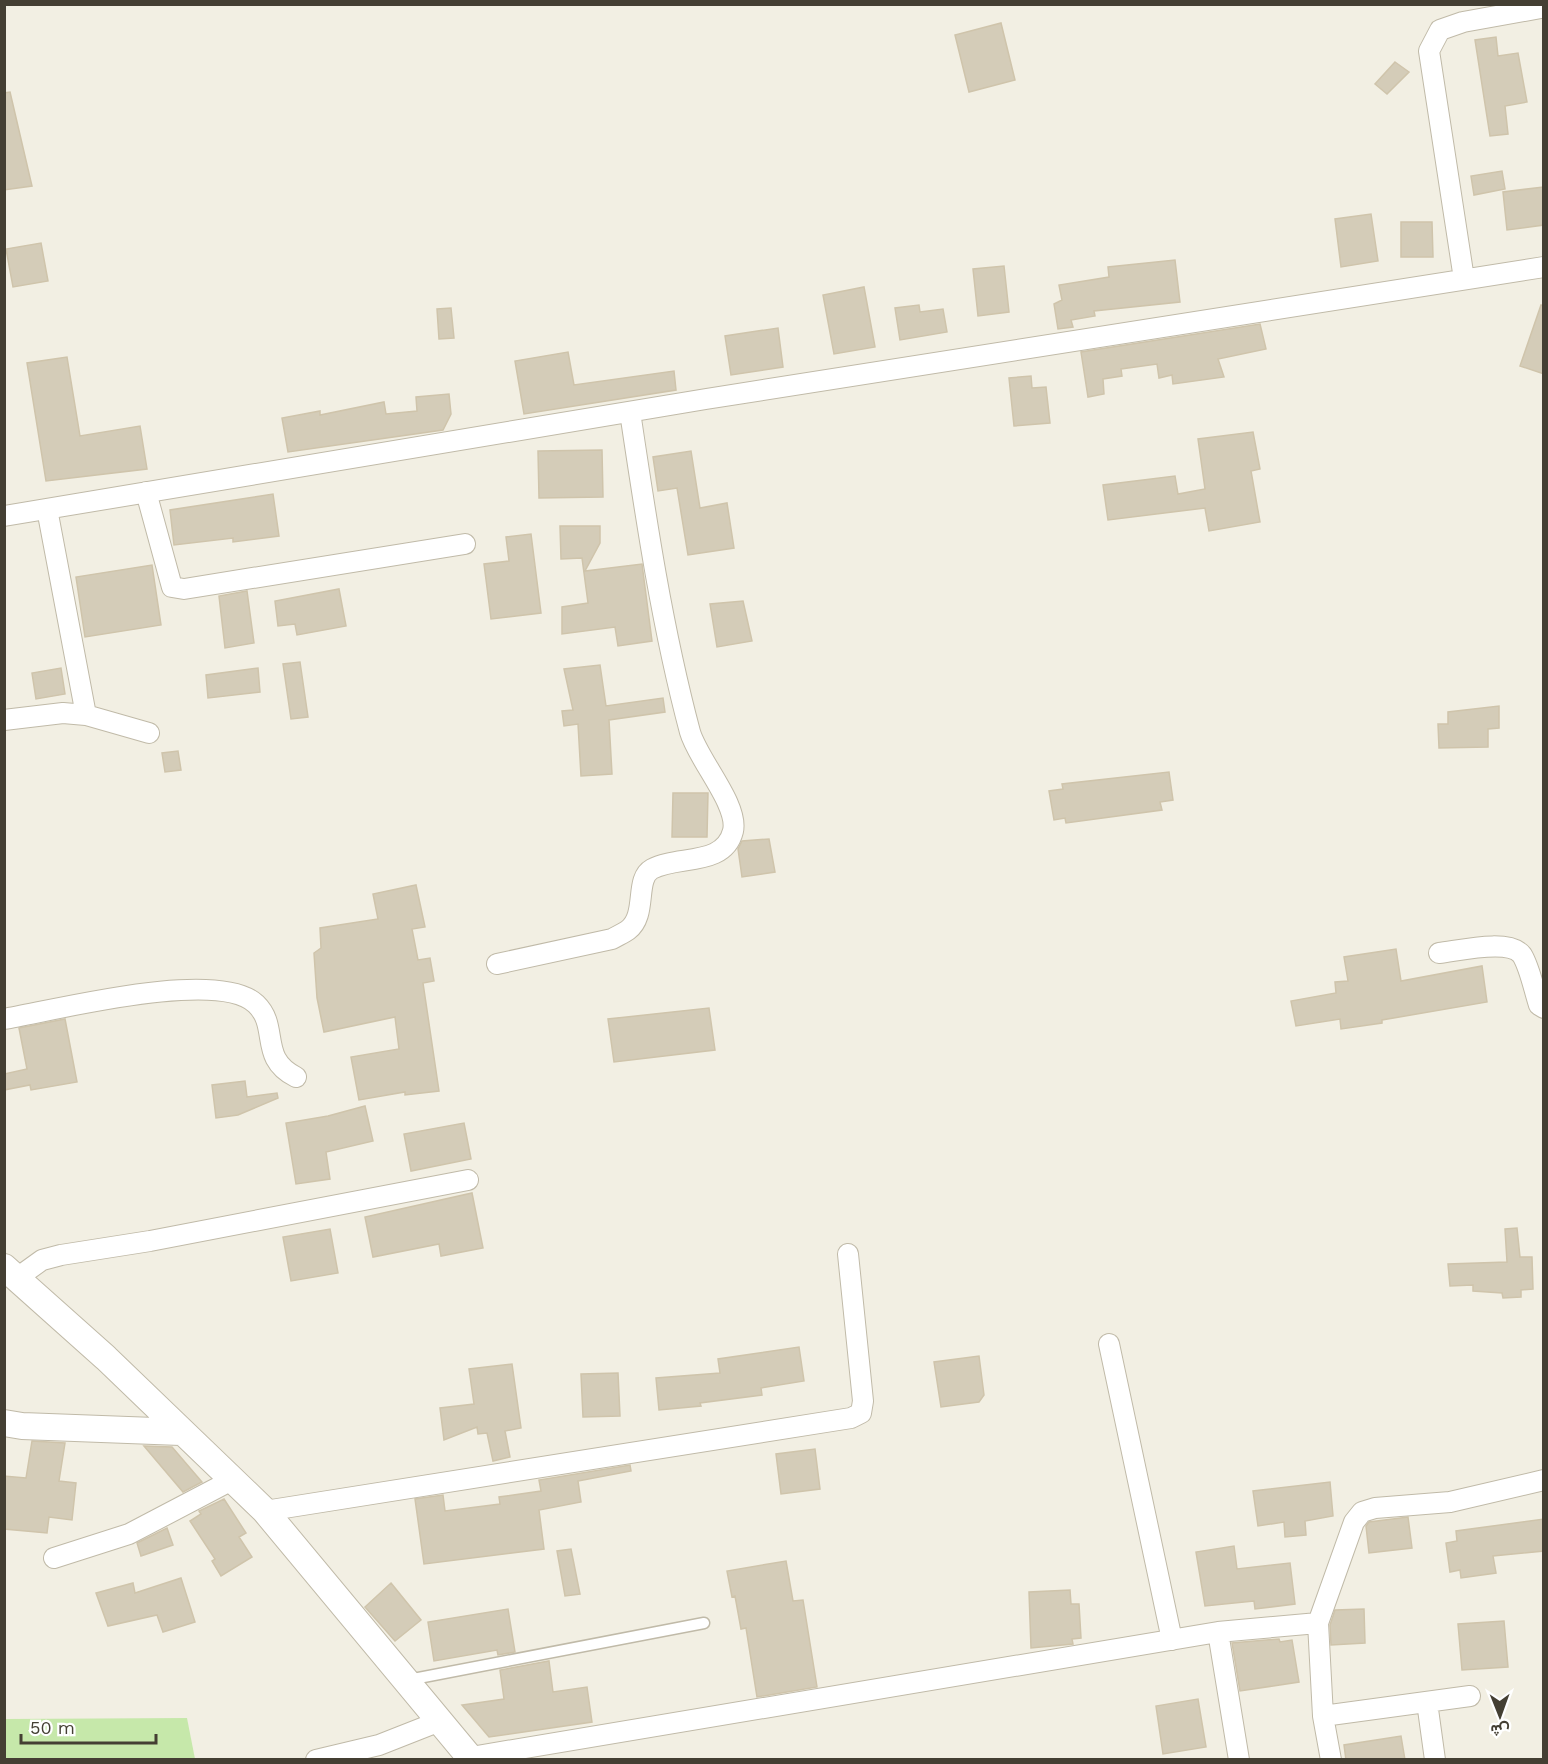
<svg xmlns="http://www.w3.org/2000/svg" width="1548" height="1764" font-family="'Work Sans',Vazirmatn,sans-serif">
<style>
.green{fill:#c6e8aa}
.building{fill:#d4ccb8;stroke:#cfc4ab;stroke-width:1.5}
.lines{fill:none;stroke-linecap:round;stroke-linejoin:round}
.service-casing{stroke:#c0baa8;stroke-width:13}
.minor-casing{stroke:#c0baa8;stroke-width:22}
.tertiary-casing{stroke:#c0baa8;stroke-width:28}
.service{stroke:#fff;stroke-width:10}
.minor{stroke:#fff;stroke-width:20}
.tertiary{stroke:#fff;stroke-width:26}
</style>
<rect width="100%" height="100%" fill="#f2efe3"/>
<path class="green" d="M187,1718L195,1759H5V1719Z"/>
<path class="building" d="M1001,23L1015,80L969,92L955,35Z
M1496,37L1498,56L1518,53L1527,102L1505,106L1508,134L1490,136L1475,40Z
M1395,62L1409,72L1387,94L1375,84Z
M10,92L32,186L4,190V93Z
M1502,171L1505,189L1474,195L1471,176Z
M1543,187L1544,225L1507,230L1503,192Z
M1371,214L1378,261L1341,267L1335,219Z
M1401,222H1432L1433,257H1401Z
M41,243L48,281L13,287L6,249Z
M1175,260L1180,302L1094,311L1095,316L1071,320L1073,327L1058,329L1054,304L1062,300L1059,285L1109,277L1108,267Z
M1004,266L1009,312L978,316L973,269Z
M864,287L875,347L834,354L823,295Z
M919,305L920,312L943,309L947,332L900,340L895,308Z
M1541,305L1544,306V374L1520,366Z
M451,308L454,338L439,339L437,309Z
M1260,324L1266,349L1218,359L1224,377L1173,384L1172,375L1159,378L1157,364L1121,369L1122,376L1103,379L1104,394L1088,397L1081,352Z
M778,328L783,367L731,375L725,336Z
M568,352L574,385L674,371L676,390L524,414L515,361Z
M67,357L80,436L140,426L147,469L46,481L27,363Z
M1031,376L1032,388L1046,387L1050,423L1014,426L1009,378Z
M449,394L451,414L443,430L288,452L282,418L320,411V415L384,402L386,414L417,411L416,397Z
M1253,432L1260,469L1251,471L1260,522L1209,531L1205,508L1108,520L1103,485L1175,476L1178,494L1205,489L1198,439Z
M602,450L603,497L539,498L538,451Z
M691,451L700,508L727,503L734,548L688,555L677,488L658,491L653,457Z
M273,494L279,536L233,542V538L174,545L170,510Z
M560,526H600V543L585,571L642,564L652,641L618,646L615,627L562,634V607L588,603L582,558L561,559Z
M531,534L541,613L491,619L484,564L509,561L506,537Z
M152,565L161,625L85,637L76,577Z
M339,589L346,626L297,635L295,624L278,626L275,601Z
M247,591L254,643L225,648L219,596Z
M743,601L752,641L717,647L710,604Z
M300,662L308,717L291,719L283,664Z
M600,665L606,706L663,698L665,712L609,720L612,774L581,776L578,724L564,726L562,711L573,710L564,669Z
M61,668L65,694L36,699L32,673Z
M258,668L260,692L208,698L206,675Z
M1499,706V728L1488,729V747L1439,748L1438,724H1448V712Z
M178,751L181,770L165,772L162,753Z
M1169,772L1173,800L1160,802L1162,810L1066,823L1065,818L1054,820L1049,791L1063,789L1062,784Z
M673,793H708L707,837H672Z
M769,839L775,872L742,877L738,849L742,841Z
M416,885L425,927L412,929L418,960L430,958L434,981L423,983L439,1091L405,1095V1092L359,1100L351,1057L399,1049L395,1017L324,1032L317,998L314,953L321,948L320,928L378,919L373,894Z
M1396,949L1401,981L1482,966L1487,1002L1382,1020V1023L1341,1029L1340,1019L1296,1026L1291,1001L1336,993L1335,982L1348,981L1344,957Z
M709,1008L715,1050L614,1062L608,1019Z
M65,1019L77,1082L31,1090L30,1085L4,1090V1074L27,1069L19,1028Z
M245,1081L247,1097L277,1093L278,1098L238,1115L216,1118L212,1085Z
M365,1106L373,1141L326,1152L330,1179L296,1184L286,1123L328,1116Z
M464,1123L471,1159L411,1171L404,1134Z
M472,1193L483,1248L441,1256L439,1244L373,1257L365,1217Z
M1517,1228L1520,1257H1532L1533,1289L1521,1290V1297L1503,1298L1502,1293L1473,1291V1285L1450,1286L1448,1264L1507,1262L1505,1229Z
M330,1229L338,1273L291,1281L283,1237Z
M799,1347L804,1381L761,1388L762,1395L700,1403L701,1406L659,1410L656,1378L720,1373L718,1359Z
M979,1356L984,1395L979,1402L941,1407L934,1362Z
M512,1364L521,1428L505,1431L510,1457L493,1461L487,1433L478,1434L477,1427L444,1440L440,1408L474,1404L469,1369Z
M618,1373L620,1416L583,1417L581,1374Z
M32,1441L65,1443L59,1481L76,1483L72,1520L49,1517L47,1533L4,1529V1476L26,1478Z
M144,1446L172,1447L202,1482L183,1492Z
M815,1449L820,1489L781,1494L776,1454Z
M630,1465L631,1471L578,1481L581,1502L539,1510L544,1549L424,1564L415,1499L443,1495L445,1511L500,1504L499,1497L541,1491L539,1480Z
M1330,1482L1333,1516L1305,1521L1306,1535L1285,1537L1284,1522L1258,1526L1253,1491Z
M224,1499L246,1533L239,1537L252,1557L221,1576L212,1561L215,1559L190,1521L201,1514L199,1511Z
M1408,1517L1412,1548L1369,1553L1366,1526L1369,1522Z
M1544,1519V1551L1493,1556L1496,1573L1461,1578L1460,1570L1450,1572L1446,1543L1457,1541L1456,1531Z
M167,1528L173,1545L141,1556L137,1543Z
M1234,1546L1237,1569L1290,1563L1295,1604L1255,1609L1254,1601L1205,1606L1196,1552Z
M571,1549L580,1594L565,1596L557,1551Z
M786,1561L793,1601L803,1600L817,1687L757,1697L746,1628L741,1629L735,1596L732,1597L727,1571Z
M181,1578L195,1622L163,1632L157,1615L108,1626L96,1593L133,1583L135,1593Z
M391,1583L421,1620L395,1641L365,1607Z
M1070,1590L1071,1604H1079L1081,1638L1072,1639L1073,1644L1031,1648L1029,1592Z
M508,1609L515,1652L498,1655L497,1650L434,1661L428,1622Z
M1364,1609L1365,1643L1331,1645L1330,1625L1335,1610Z
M1504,1621L1508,1667L1462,1670L1458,1624Z
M1279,1639L1280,1642L1292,1640L1299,1682L1240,1691L1232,1643Z
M549,1661L553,1692L587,1687L592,1722L489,1737L462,1705L504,1699L500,1670Z
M1198,1699L1206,1747L1163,1754L1156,1706Z
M1401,1736L1405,1760H1346L1344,1745Z"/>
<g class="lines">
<defs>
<path id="service" d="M408,1680L704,1623"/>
<path id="minor" d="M1464,279L1429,51L1440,30L1463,22L1541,8
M146,492L172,587L184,589L465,544
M47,509L86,715
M4,516L706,399L1544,267
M4,720L63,713L86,715L149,733
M1439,953C1458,951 1509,938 1522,955C1530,968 1534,990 1539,1005L1544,1008
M497,964L612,939C617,936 624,933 628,930C648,915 634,879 652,869C678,855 724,867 733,831C739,805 698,760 690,732C662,627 646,519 630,412
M4,1019C56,1010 218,968 256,1004C280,1027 258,1058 296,1077
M17,1278L42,1260L61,1255L150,1241L468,1180
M1109,1344L1172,1640
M265,1511L851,1418L861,1413L863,1401L848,1254
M54,1558L129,1534L232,1480
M1427,1702L1435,1760
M1323,1716L1470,1696
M471,1757L1218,1632
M316,1760L379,1745L440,1721
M1239,1760L1218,1632L1318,1623
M1331,1760L1323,1716L1318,1623L1354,1522L1362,1512L1375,1508L1450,1502L1544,1480"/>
<path id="tertiary" d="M4,1267L106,1358L265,1511L472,1760
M4,1423L22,1426L181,1432"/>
</defs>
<use href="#service" class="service-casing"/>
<use href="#minor" class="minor-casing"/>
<use href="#tertiary" class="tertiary-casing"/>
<use href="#service" class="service"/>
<use href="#minor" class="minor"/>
<use href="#tertiary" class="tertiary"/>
</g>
<rect width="1548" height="1764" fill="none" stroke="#443f33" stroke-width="12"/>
<g transform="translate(1500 1716) rotate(179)" stroke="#ffffff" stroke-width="4.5" paint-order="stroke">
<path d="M0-4.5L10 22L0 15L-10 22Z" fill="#443f33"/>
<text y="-9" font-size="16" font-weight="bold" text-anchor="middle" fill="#443f33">ش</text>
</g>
<path d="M21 1734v9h135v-9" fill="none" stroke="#443f33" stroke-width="3"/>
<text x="30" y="1734" font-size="18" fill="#443f33" stroke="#ffffff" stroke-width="4.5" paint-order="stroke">50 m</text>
</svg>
